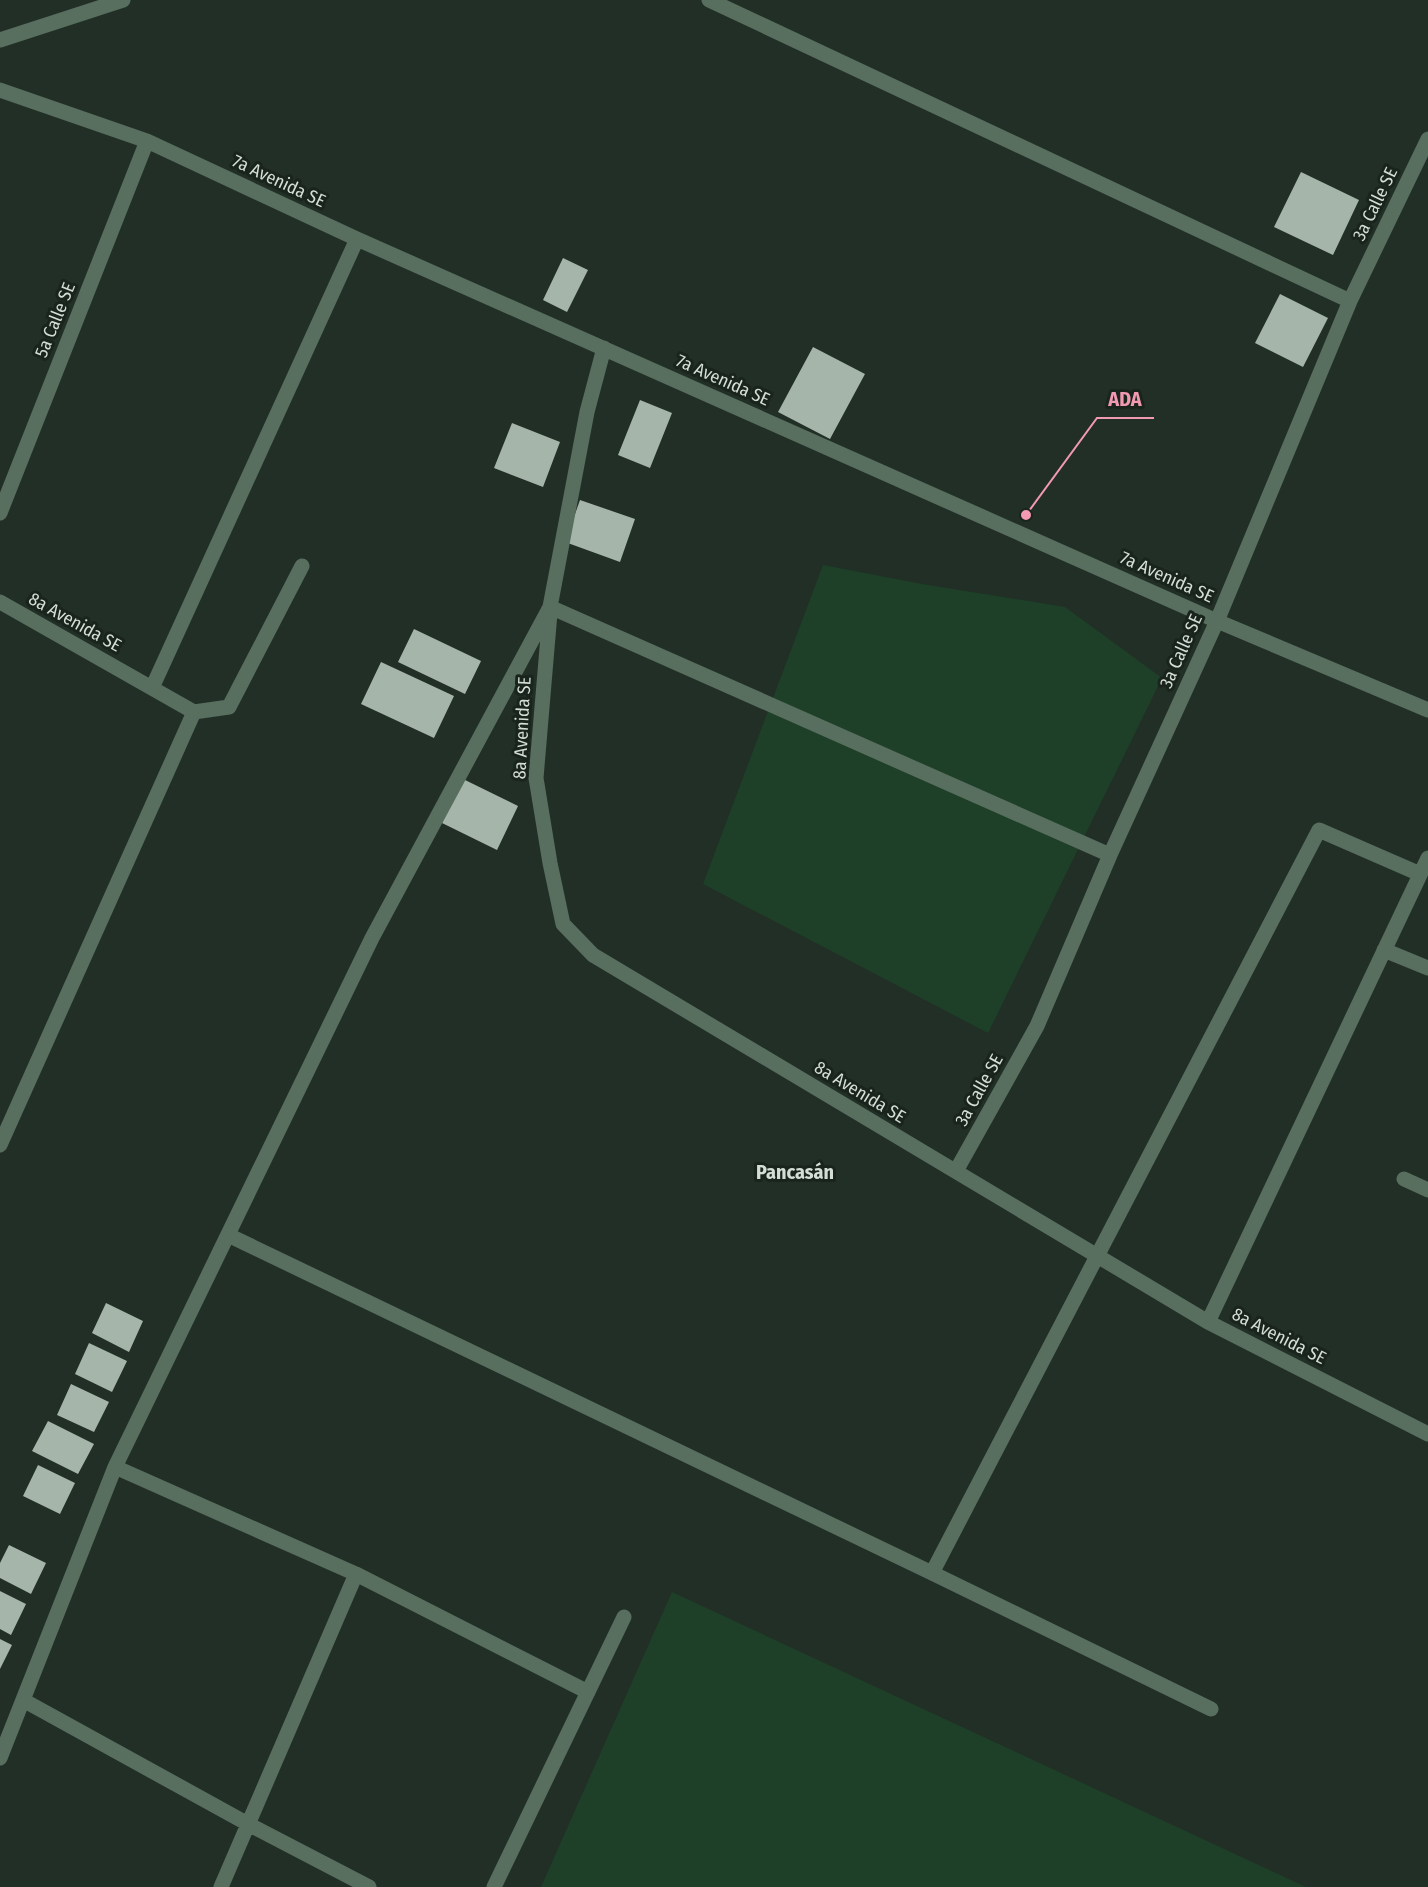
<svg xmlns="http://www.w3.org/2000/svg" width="1428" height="1887" font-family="'Fira Sans Condensed',sans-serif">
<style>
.green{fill:#1e3f28}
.building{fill:#a5b5a9}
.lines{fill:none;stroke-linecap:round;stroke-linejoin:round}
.minor{stroke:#586e5e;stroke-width:15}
.labels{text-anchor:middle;stroke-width:6;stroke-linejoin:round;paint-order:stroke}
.street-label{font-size:18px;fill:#d5ddd7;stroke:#19251c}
.neighbourhood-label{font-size:20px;font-weight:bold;fill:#d5ddd7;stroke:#19251c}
.leader{fill:none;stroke:#f19ab1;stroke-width:2}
.callout-dot{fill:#f19ab1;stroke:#19251c;stroke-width:2}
.callout-label{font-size:20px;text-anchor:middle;font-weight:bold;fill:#f19ab1;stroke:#19251c;stroke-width:6;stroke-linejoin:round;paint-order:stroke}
</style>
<rect width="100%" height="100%" fill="#222f26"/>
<path class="green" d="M823,565L922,584L1065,607L1162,678L988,1033L703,884Z
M672,1592L1306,1887H541Z"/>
<path class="building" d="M1301,172L1359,200L1333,255L1274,227Z
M563,258L588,270L567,312L543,300Z
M1280,294L1328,318L1303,367L1255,343Z
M813,347L865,374L830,439L778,412Z
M640,400L672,413L650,468L618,455Z
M512,423L560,442L543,487L494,468Z
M580,500L635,519L620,562L565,542Z
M414,629L481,661L465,694L398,662Z
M381,662L454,696L434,738L361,704Z
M463,779L518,806L497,850L442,823Z
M106,1303L143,1321L129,1352L92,1333Z
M89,1343L127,1361L112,1392L75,1374Z
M71,1384L109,1402L94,1432L57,1415Z
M48,1421L94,1444L78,1474L32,1451Z
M38,1465L75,1483L60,1514L23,1496Z
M9,1545L46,1563L31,1594L0,1578V1563Z
M0,1591L26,1604L11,1635L0,1629Z
M0,1639L12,1645L0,1669Z"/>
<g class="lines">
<path class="minor" d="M709,0L1350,301
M0,40L123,0
M0,90L147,141L357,239L1217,621L1428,710
M0,513L147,141
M0,602L194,712
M550,607L1110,855
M550,613L536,778L550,863L563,924L593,955L1208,1322L1428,1434
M152,688L357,239
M194,712L229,707L302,566
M1384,950L1428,968
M0,1145L194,712
M956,1171L1037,1026L1110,855L1217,621L1350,301L1428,139
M1404,1179L1428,1190
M228,1235L932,1573L1211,1709
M1208,1322L1428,858
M115,1467L356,1574L588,1692
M932,1573L1319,830L1420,874
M23,1700L248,1824L369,1887
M0,1758L115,1467L372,938L550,607L587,412L604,348
M221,1887L356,1574
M494,1887L624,1617"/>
</g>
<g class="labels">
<g class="street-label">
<text transform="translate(279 181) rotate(25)" y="6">7a Avenida SE</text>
<text transform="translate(1375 204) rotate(-64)" y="6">3a Calle SE</text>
<text transform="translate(55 320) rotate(-68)" y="6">5a Calle SE</text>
<text transform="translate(723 380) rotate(24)" y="6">7a Avenida SE</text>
<text transform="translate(1167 577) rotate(24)" y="6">7a Avenida SE</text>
<text transform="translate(75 622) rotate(29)" y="6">8a Avenida SE</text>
<text transform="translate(1181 651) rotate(-66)" y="6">3a Calle SE</text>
<text transform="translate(522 728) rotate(-87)" y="6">8a Avenida SE</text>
<text transform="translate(979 1090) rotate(-61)" y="6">3a Calle SE</text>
<text transform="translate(860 1092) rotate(31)" y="6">8a Avenida SE</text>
<text transform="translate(1279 1336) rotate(27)" y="6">8a Avenida SE</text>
</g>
<g class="neighbourhood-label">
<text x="795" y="1179">Pancasán</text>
</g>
</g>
<path class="leader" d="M1026 515L1097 418H1154"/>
<circle class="callout-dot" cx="1026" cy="515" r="6"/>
<g class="callout-label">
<text x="1125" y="406">ADA</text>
</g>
</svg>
